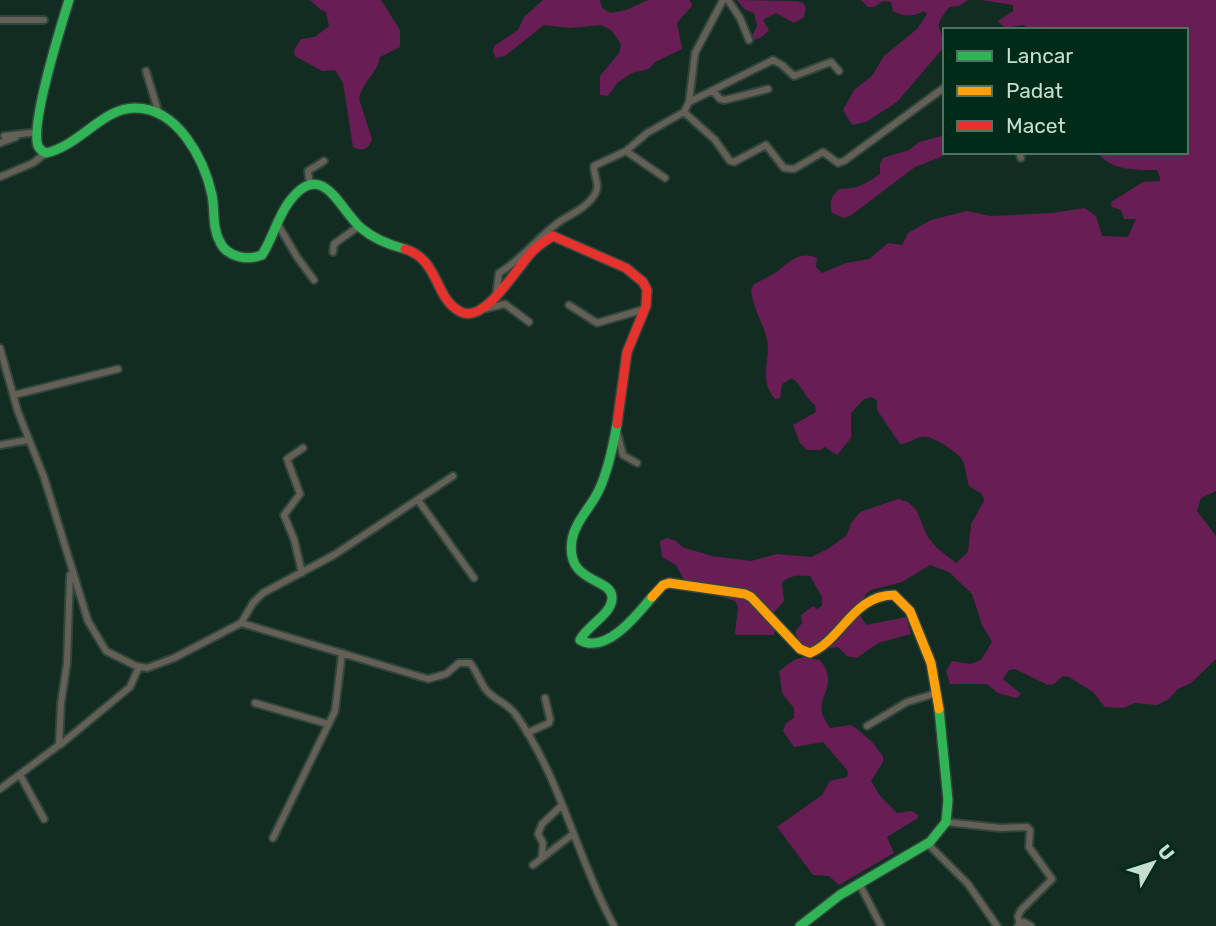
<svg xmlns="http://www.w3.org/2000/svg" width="1216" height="926" font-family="Rubik,sans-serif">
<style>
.green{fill:#681e55}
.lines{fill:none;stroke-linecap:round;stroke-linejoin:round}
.street-casing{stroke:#30463c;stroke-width:10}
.fast-casing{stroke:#30463c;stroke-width:12}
.slow-casing{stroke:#30463c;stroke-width:12}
.jam-casing{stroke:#30463c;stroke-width:12}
.street{stroke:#645f57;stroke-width:6}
.fast{stroke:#30b455;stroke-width:9}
.slow{stroke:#ff9f0a;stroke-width:9}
.jam{stroke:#e5322d;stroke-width:9}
</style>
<rect width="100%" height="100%" fill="#122c21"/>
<path class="green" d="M310,0H381L400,30V47L380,57C377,74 362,82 359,99L372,139C369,149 362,152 353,147L343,83L335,70L322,71L295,56L294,50L301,39L315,37L329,26L326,12L321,10Z
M543,0H600L602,8L611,13L626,10L648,0H690L692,6L677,23L682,49L655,62L649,69L632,73L617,83L608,96L600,95V76L619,53L621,44L611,30L601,25L570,28L544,25L505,56L496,58L493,52L494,46L518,30L524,17Z
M737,0L797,1L803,3L806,8L804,17L794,23L776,13L763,20L769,30L762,37L754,40L751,38L757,26L754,13L744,9Z
M861,0H968L959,6L949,7C929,34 944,23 944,47L897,102L866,122L852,125L843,110L854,90L872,76L884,56L917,29L927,14L924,11C913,17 904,17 893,11L891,2L883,1L874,7H868Z
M981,0H1216V491L1201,498L1197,511L1216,536V659L1191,683L1178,689L1169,699L1157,705L1135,703L1124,708L1105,707L1093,692L1069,677L1063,676L1054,684L1048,685L1015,669L1009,670L1003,679L1021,694L1016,698L998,693L987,684H950L946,671L952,661L970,664L981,660L992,642L982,625L972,594L949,572L930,565L902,582L871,590L866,594L861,603L860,615L866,625L906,617L911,634L878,643L857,658L847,656L838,647L827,649L815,656L799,640L795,632L802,623L801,615L813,606L817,609L822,606V597L810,576C800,575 789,575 782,583L784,601L768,619L775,627L774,635H737L735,633L738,607L735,601L708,593L683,578L676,565L662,557L660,541L667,538L676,541L682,547L712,556L751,561L777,554L811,557L828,549L847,535L851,523L860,512L898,499L908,502L917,511L927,536L937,548L956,563L968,552L971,524L984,501L982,494L969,486C966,478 966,464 961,458C954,450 932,435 922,437C914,438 909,444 900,444L877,410V401L872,397L864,399L851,413V438L837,455L825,447L820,450H807L800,443L793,425L816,412L815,405C805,398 802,385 792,378L782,384L780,398L775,399C758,380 771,361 767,339C763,323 753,308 751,290L754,284C761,280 769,277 775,273C790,262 799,250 817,258L816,267L822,273L846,263L869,259L888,243L902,245L908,233L931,220L967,211L990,216L1052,213L1085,208L1096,216L1102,236L1128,237L1136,219H1124L1121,210L1112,207L1111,202L1143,182L1160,181V177L1157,170C1136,170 1110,171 1098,152H1186V30H1033L1023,25L1005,28L998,21L1013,11V5Z
M945,135V152H949L946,155L915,167L850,216L844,218L832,213C829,202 831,197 839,189C857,189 866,184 880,174V164L883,158L909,150L919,142Z
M804,657L820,660C839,684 818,695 822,713C823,718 828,724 830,728L850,725L856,728L872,742L883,756V762L871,781L880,796L897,813L912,811L918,815V818L887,837L894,853L839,885L829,876L813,875L777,827L822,795L830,781L847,777L848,771L823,742L794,747L783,731L786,723L794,718V708L782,693L779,671L794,660Z"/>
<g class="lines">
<defs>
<path id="street" d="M728,0L740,18L749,40
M0,20H44
M146,71L159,114
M713,91L720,99L725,100L768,89
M689,102L773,60L782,65L794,76L831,62L839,71
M684,112L715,140L730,161L734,162L766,145L784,168L794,169L823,152L838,163L844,161L945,87
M4,136L38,132
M0,143L16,137
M626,151L647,133L684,112L689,102L695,53L723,0
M1019,152L1021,158
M0,177L33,163L46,153
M310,185L308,171L324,161
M277,223L297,257L314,280
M333,252L334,244L359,226
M496,295L499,273C523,259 539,235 562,220C574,213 590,205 596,192C600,184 593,174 594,166L626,151L665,178
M569,305L597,323L645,309
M484,309L505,304L529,322
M0,348L18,412L44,477L88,621L106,651L136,666L147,668L174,658L241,623L428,679L446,674L459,663H470C477,671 480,683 487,691C495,700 509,704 516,715C561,779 577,858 614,926
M14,395L118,369
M617,432L623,455L637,463
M0,445L28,440
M418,500L474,578
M302,573L294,539L284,515L300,494L287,459L303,448
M241,623L253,603L263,593L334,555L453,476
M255,703L328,724
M867,726L907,702L937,693
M527,733L549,723L550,719L545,698
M60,745L130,687L139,667
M20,775L44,819
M0,789L59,745L61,703L67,663L70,575
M946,822L1000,828L1027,827L1030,830L1029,847L1052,879L1021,910L1018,916L1020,925
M273,838L335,711L342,653
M928,844L968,884L997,926
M542,856L543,843L538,834L542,824L562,805
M533,865L573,834
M859,883L881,926
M1018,926L1024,922L1031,926"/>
<path id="fast" d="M69,0C61,26 30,124 38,146C40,150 42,151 46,153C81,145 102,108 135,108C178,108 204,159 212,195C215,210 212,228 220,242C227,257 247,261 262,255C273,238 277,218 289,202C322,157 339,209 361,228C374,239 389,245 405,249
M617,424C613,447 608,472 598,492C590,508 575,522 572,540C565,584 611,577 612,597C613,614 587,625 580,640C606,655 637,615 652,597
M800,926L840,895L930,842L946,822L948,800L939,709"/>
<path id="slow" d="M652,597L663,585L669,583L745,594L751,597L800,649L810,653C842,640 853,595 894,595L910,611L931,663L939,709"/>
<path id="jam" d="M405,249C440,260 434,299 461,312C485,324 517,267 532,252C538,245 545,241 553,236L626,268L643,282L647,290L646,306L627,352L617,424"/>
</defs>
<use href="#street" class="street-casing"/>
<use href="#fast" class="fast-casing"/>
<use href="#slow" class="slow-casing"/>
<use href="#jam" class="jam-casing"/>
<use href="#street" class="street"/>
<use href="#fast" class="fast"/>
<use href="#slow" class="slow"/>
<use href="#jam" class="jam"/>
</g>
<rect x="943" y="28" width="245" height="126" fill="#002b19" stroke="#4f7262" stroke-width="2"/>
<rect x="957" y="51" width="35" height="10" fill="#30b455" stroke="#4f7262" stroke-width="2"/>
<text x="1006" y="63" font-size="21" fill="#c6ddd0">Lancar</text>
<rect x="957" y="86" width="35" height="10" fill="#ff9f0a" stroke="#4f7262" stroke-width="2"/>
<text x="1006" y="98" font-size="21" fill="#c6ddd0">Padat</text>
<rect x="957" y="121" width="35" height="10" fill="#e5322d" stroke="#4f7262" stroke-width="2"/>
<text x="1006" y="133" font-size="21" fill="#c6ddd0">Macet</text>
<g transform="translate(1153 863) rotate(51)" stroke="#002b19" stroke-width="5" paint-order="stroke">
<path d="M0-5L12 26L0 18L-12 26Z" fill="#c6ddd0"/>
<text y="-10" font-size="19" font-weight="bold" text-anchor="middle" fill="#c6ddd0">U</text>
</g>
</svg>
